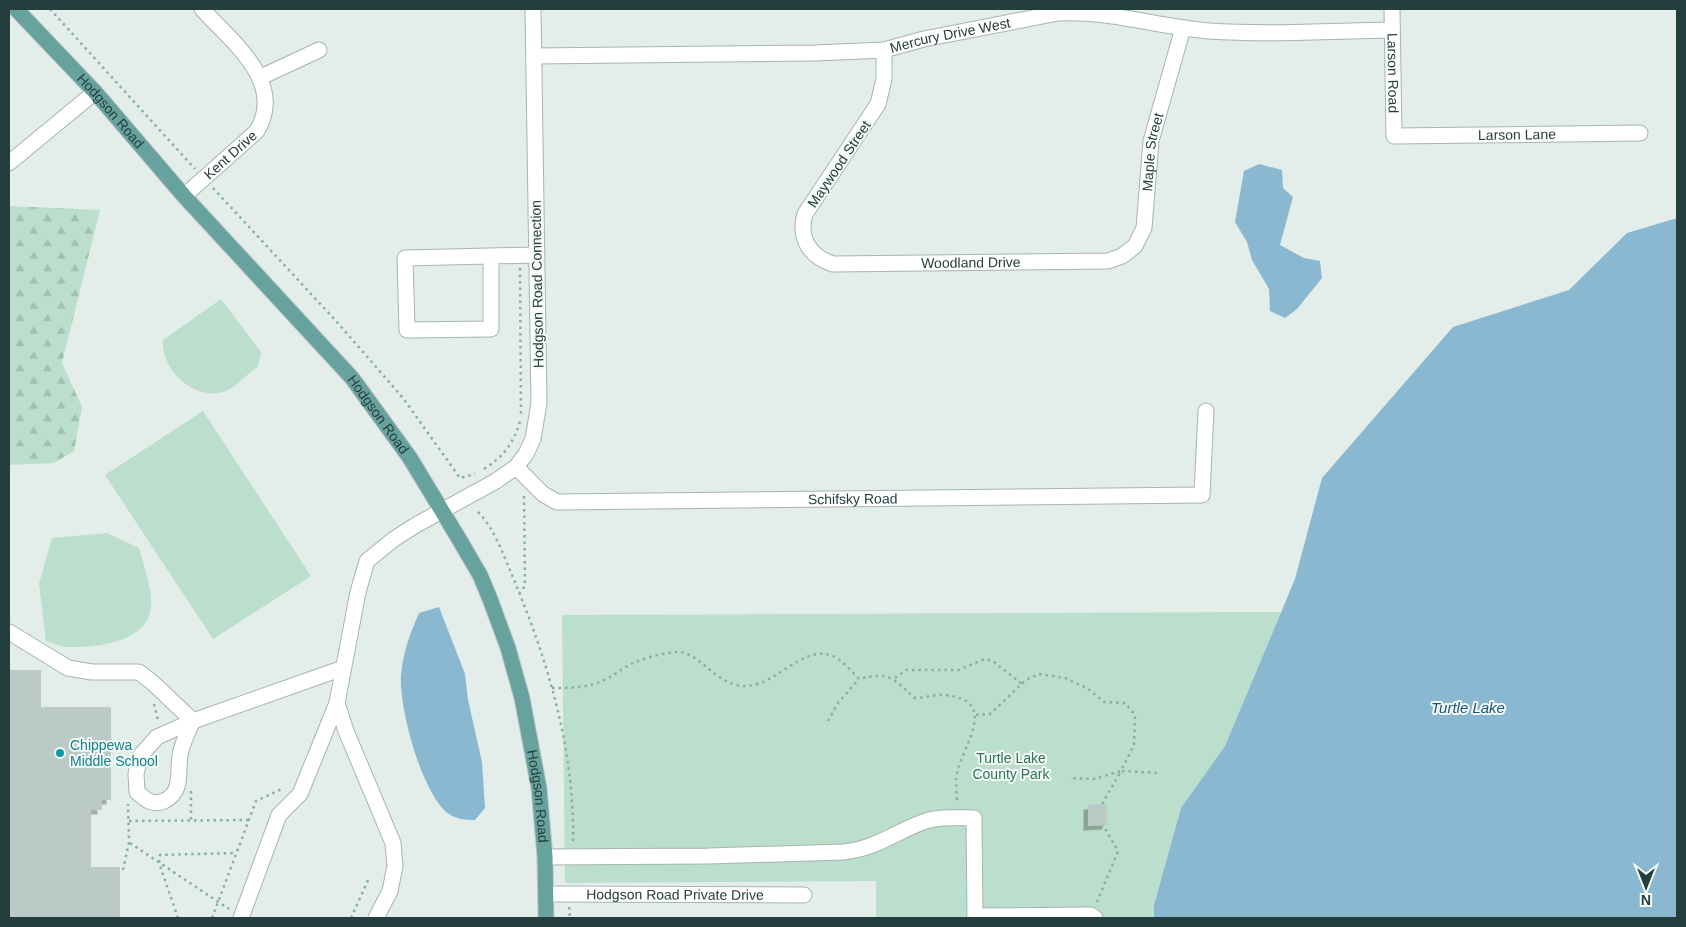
<svg xmlns="http://www.w3.org/2000/svg" width="1686" height="927" font-family="Arial,sans-serif">
<style>
.forest{fill:url(#forest-firs)}
.green{fill:#bcdecc}
.water{fill:#8bb8d1}
.building{fill:#bbcac7;filter:url(#shadow)}
.lines{fill:none;stroke-linecap:round;stroke-linejoin:round}
.minor-casing{stroke:#a6b5b2;stroke-width:17}
.major-casing{stroke:#c1c9c8;stroke-width:17}
.path{stroke:#83b0ab;stroke-width:2.5;stroke-dasharray:2.5 4;stroke-linecap:butt}
.minor{stroke:#fff;stroke-width:15}
.major{stroke:#68a29f;stroke-width:15}
.culture-dot{fill:#0f9aa8;stroke:#f4f9f7;stroke-width:2}
.labels{text-anchor:middle;stroke-width:4;stroke-linejoin:round;paint-order:stroke}
.street-label{font-size:14px;fill:#233e3c;stroke:#f4f9f7}
.culture-label{font-size:14px;fill:#0d838f;stroke:#f4f9f7;text-anchor:start}
.park-label{font-size:14px;fill:#2d7558;stroke:#f4f9f7}
.water-label{font-size:15px;font-style:italic;fill:#1d577a;stroke:#f4f9f7}
</style>
<defs>
<pattern id="forest-firs" width="22" height="20" patternUnits="userSpaceOnUse" patternTransform="scale(1.25)"><rect width="22" height="20" fill="#bcdecc"/><path d="M5 1l3.5 6h-7zM16 11l3.5 6h-7z" fill="#a1c0b0"/></pattern>
<filter id="shadow"><feDropShadow dx="-4.5" dy="4.5" stdDeviation="0" flood-color="#0004"/></filter>
</defs>
<rect width="100%" height="100%" fill="#e3edea"/>
<path class="forest" d="M9,206L100,210L62,363L82,407L74,451L54,463L9,465Z"/>
<path class="green" d="M221,299L261,352L258,367C246,374 236,388 223,392C193,400 161,370 163,340Z
M203,411L311,576L213,639L105,475Z
M107,533L139,548C144,568 156,596 149,616C139,643 93,648 68,647C61,647 53,643 46,641L39,584L52,538Z
M1281,612L1225,746L1181,808L1154,905V918H876V881L565,883L562,615Z"/>
<path class="water" d="M1259,164L1282,170L1283,188L1293,197L1280,245L1304,258L1320,261L1322,278L1297,309L1285,318L1270,311L1269,289L1252,260L1247,242L1235,222L1244,171Z
M1677,218V918H1154V905L1181,808L1225,746L1295,579L1322,478L1453,327L1569,290L1627,233Z
M439,607L465,674L468,700L482,762L485,808L475,820C464,820 455,819 446,812C421,789 399,709 401,675C403,652 410,634 419,613Z"/>
<path class="building" d="M9,670H41V707H111V800H102V810H91V867H120V918H9Z
M1107,804V825L1088,826V805Z"/>
<g class="lines">
<defs>
<g id="minor">
<path id="s1" d="M1392,9L1394,136L1640,133"/>
<path id="s2" d="M884,50V79L878,104L805,214C798,238 810,257 833,264L1108,261L1122,256L1135,246L1144,228L1151,141L1183,28"/>
<path id="s3" d="M534,56L815,53L884,50L924,39L1058,13C1109,10 1158,27 1209,31C1270,35 1332,31 1392,30"/>
<path d="M261,77L319,50"/>
<path d="M9,163L95,92"/>
<path id="s4" d="M184,196L257,131C286,82 232,42 202,9"/>
<path d="M491,256V329L407,330L405,258L536,255"/>
<path id="s5" d="M516,467L543,494L557,502L1202,495L1206,411"/>
<path d="M9,632L68,668L92,672H139L153,683L193,721"/>
<path d="M337,703L346,731L393,843L395,866L390,891L376,918"/>
<path d="M193,721C188,731 184,740 181,750C176,770 185,791 164,801C152,806 145,799 137,792L136,774L140,756L157,737L193,721L343,668"/>
<path d="M545,857L709,856L843,852C878,848 893,833 923,822C939,816 958,818 974,818L975,918"/>
<path id="s6" d="M546,894L804,895"/>
<path d="M975,916L1091,915L1095,918"/>
<path d="M241,918L279,815L300,794L337,703L358,592L367,561L394,539L416,525L496,481L516,467L526,454L533,439L539,403L533,9"/>
</g>
<g id="major">
<path id="s7" d="M16,9L95,92L184,196L352,378L410,458L459,539L480,575L490,599L508,648L522,698L539,788L545,857L546,918"/>
</g>
</defs>
<use href="#minor" class="minor-casing"/>
<use href="#major" class="major-casing"/>
<path class="path" d="M50,9L195,169
M213,188L336,321L403,398L460,478L475,474
M520,268L521,415
M484,469C503,457 514,443 520,421
M478,512C494,528 503,554 512,575C548,661 575,750 573,843
M519,594L525,586L524,495
M895,678L906,670H958L985,659L993,661L1022,684
M552,688C567,688 582,688 597,683C610,679 621,669 633,663C645,658 665,652 678,652C700,652 715,685 744,686C775,687 801,646 830,655C841,658 851,671 859,679C892,671 892,679 915,698C925,698 936,694 945,695C1000,700 963,745 957,773C955,783 957,794 957,804
M154,704L158,720
M976,715L990,714L1026,680L1039,674L1065,678L1087,688L1104,702L1125,703L1135,715L1134,745L1121,771L1094,779L1069,778
M828,721L838,703L859,679
M191,791V820
M1102,804L1121,771L1161,773
M129,821L249,820
M130,843L229,909
M123,870L129,842L128,804
M1097,902L1118,851L1103,825
M569,907L570,918
M178,918L159,863L160,855L236,853
M212,918L256,801L284,788
M351,918L369,878"/>
<use href="#minor" class="minor"/>
<use href="#major" class="major"/>
</g>
<circle class="culture-dot" cx="60" cy="753" r="5"/>
<g class="labels">
<g class="street-label">
<text dy="5" stroke="none"><textPath href="#s3" startOffset="418">Mercury Drive West</textPath></text>
<text dy="5" stroke="none"><textPath href="#s1" startOffset="64">Larson Road</textPath></text>
<text dy="5" stroke="none"><textPath href="#s7" startOffset="139">Hodgson Road</textPath></text>
<text dy="5" stroke="none"><textPath href="#s1" startOffset="250">Larson Lane</textPath></text>
<text dy="5" stroke="none"><textPath href="#s2" startOffset="654">Maple Street</textPath></text>
<text dy="5" stroke="none"><textPath href="#s4" startOffset="62">Kent Drive</textPath></text>
<text transform="translate(839 164) rotate(-56)" y="5">Maywood Street</text>
<text dy="5" stroke="none"><textPath href="#s2" startOffset="389">Woodland Drive</textPath></text>
<text transform="translate(537 284) rotate(-91)" y="5">Hodgson Road Connection</text>
<text dy="5" stroke="none"><textPath href="#s7" startOffset="544">Hodgson Road</textPath></text>
<text dy="5" stroke="none"><textPath href="#s5" startOffset="350">Schifsky Road</textPath></text>
<text dy="5" stroke="none"><textPath href="#s7" startOffset="964">Hodgson Road</textPath></text>
<text dy="5" stroke="none"><textPath href="#s6" startOffset="129">Hodgson Road Private Drive</textPath></text>
</g>
<g class="culture-label">
<text x="70" y="750">Chippewa<tspan x="70" dy="16">Middle School</tspan></text>
</g>
<g class="park-label">
<text x="1011" y="763">Turtle Lake<tspan x="1011" dy="16">County Park</tspan></text>
</g>
<g class="water-label">
<text x="1468" y="713">Turtle Lake</text>
</g>
</g>
<rect width="1686" height="927" fill="none" stroke="#233e3c" stroke-width="20"/>
<g transform="translate(1646 887) rotate(180)" stroke="#f4f9f7" stroke-width="4" paint-order="stroke">
<path d="M0-4L9 19L0 12L-9 19Z" fill="#233e3c"/>
<text y="-8" font-size="14" font-weight="bold" text-anchor="middle" fill="#233e3c">N</text>
</g>
</svg>
